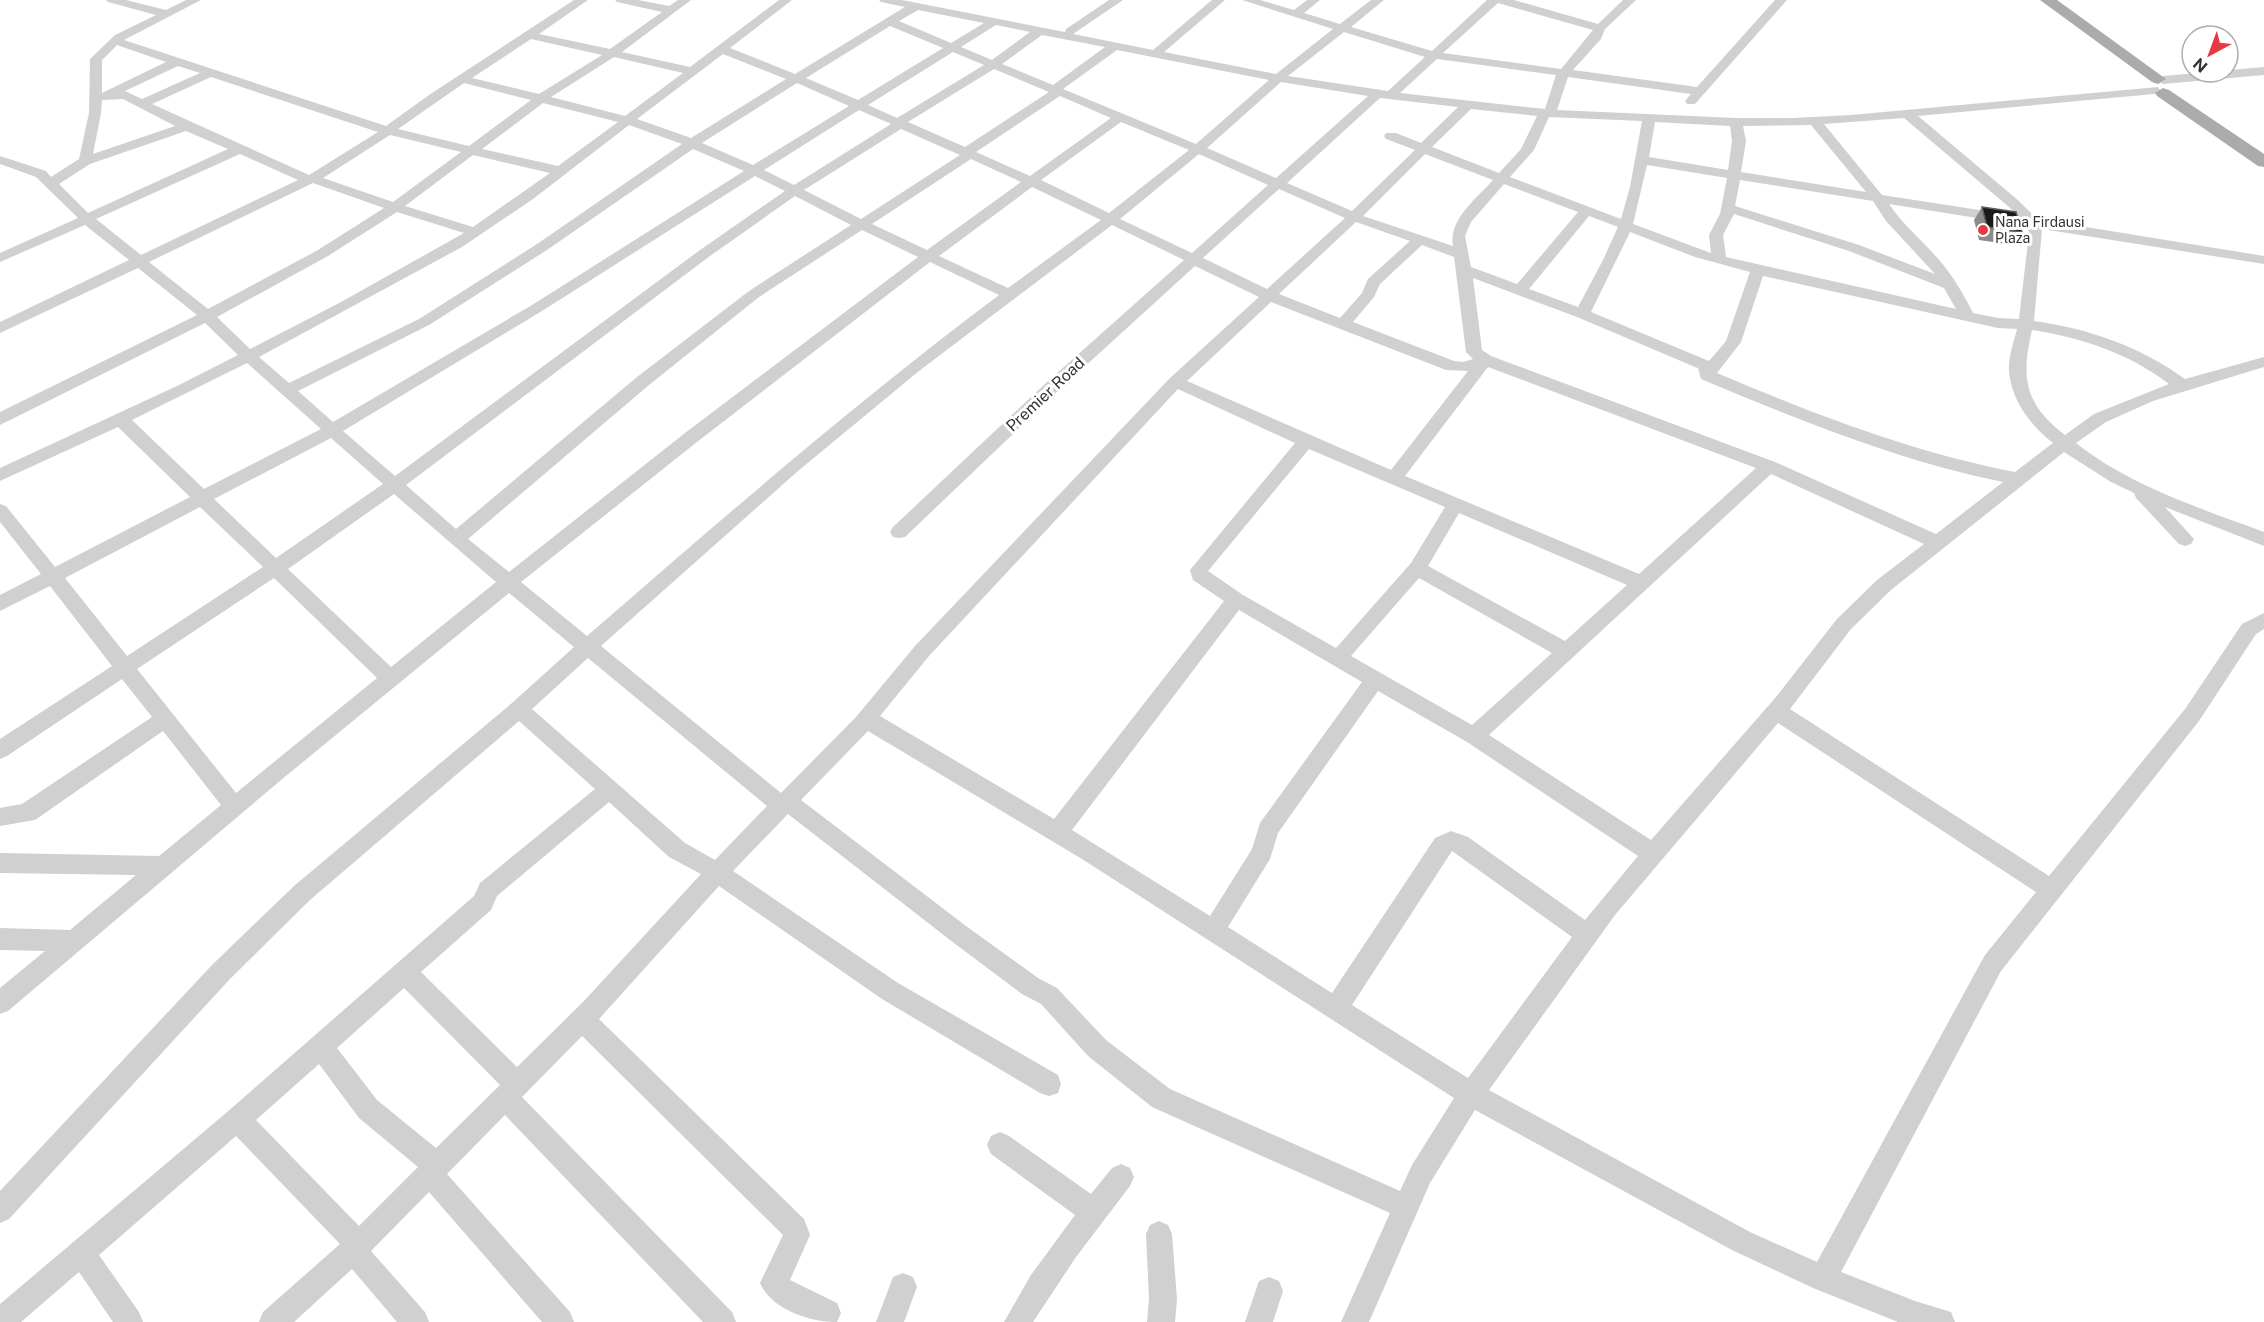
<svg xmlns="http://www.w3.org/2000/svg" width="2264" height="1322" font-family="'Public Sans',sans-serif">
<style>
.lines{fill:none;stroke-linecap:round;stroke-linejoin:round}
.minor{fill:#d0d0d0;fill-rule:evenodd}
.major{fill:#ababab;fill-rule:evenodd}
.wall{fill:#8c8c8c}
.building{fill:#1a1a1a;stroke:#5f5f5f;stroke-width:1.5}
.poi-dot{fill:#e63946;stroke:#fff;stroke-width:2}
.labels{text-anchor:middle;stroke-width:6;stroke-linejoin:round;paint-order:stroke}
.far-poi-label{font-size:14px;fill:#333;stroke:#fff;text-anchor:start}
.street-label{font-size:16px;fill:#333;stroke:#fff}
</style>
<rect width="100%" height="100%" fill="#fff"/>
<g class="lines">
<path class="minor" d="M106,0H126L166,10L186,0H201L124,40L386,126L429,95L574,0H588L539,34L610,49L662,12L617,2L615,0H638L669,6L678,0H691L622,52L690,67L779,0H792L730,48L795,74L905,7L881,2L879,0H902L1065,32L1066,29L1109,0H1123L1073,34L1153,50L1212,0H1225L1164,52L1276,74L1333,29L1242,0H1260L1294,10L1307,0H1320L1304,13L1340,24L1371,0H1384L1351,27L1432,51L1487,0H1514L1598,24L1623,0H1636L1605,29L1601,39L1573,70L1697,87L1775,0H1787L1695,104H1687L1685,101L1691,94L1568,77L1557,110L1736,118H1793L1851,115L2158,87L2160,90L2158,93L2154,94L1918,116L2019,201L2037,219L2264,256V264L2042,229L2034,321C2090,329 2139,346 2185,379L2264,357V367L2153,401L2106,422L2076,443C2130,486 2200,508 2264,532V546L2165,507L2194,539L2191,544L2185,546L2179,544L2136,498L2134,493L2111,482L2064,452L1891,590L1851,629L1790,709L2049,876L2185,709L2242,624L2264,613V629L2256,634L2199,721L2001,971L1841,1272L1915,1301L1951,1312L1955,1322H1898L1813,1288L1732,1250L1475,1110L1430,1183L1369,1322H1341L1390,1213L1152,1107L1088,1056L1041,1004L1022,994L950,940L788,814L733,871L898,983L1058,1075L1061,1084L1058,1093L1049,1096L1040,1093L882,999L719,886L599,1019L804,1219L810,1235L790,1280L837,1303L841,1313L837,1322C810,1322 772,1310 760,1283L783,1235L582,1036L522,1097L732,1312L736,1322H703L505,1115L447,1174L570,1312L574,1322H542L429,1192L371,1251L425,1312L429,1322H397L352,1269L294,1322H259L263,1312L340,1244L236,1136L99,1255L139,1312L143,1322H113L79,1272L21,1322H0V1304L226,1113L474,896L480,883L595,789L519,721L310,900L229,980L9,1219L0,1223V1191L213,964L294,886L512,703L574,647L509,593L281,780L8,1011L0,1014V988L45,951L0,950V928L70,930L136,875L0,873V853L159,856L221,805L163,731L35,820L0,826V808L22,804L152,717L122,679L7,756L0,759V739L112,666L50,586L0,611V595L41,574L0,522V504L6,506L55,567L190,497L118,427L0,481V468L179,385L238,355L205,323L0,425V412L197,315L138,268L0,333V322L129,260L85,225L0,262V253L78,218L36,177L0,164V156L46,171L51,177L79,159L89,113L90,59L115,35L156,15L108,2ZM1498,3L1593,30L1561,69L1443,53ZM918,10L984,23L951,43L899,21ZM996,25L1030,32L992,60L961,47ZM890,26L943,48L858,100L806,78ZM1344,32L1425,57L1388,91L1288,76ZM1042,35L1105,47L1053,85L1002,64ZM531,39L602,55L539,94L472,78ZM117,45L166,62L102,93V60ZM1117,50L1269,80L1196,144L1063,89ZM953,52L984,65L897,118L868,105ZM723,54L786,79L691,138L637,119ZM614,57L683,73L625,116L551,97ZM1437,59L1556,75L1545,109L1400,93ZM178,66L200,73L142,99L125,91ZM994,69L1049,92L965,147L908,122ZM211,77L378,132L309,175L152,104ZM1281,82L1368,96L1276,178L1207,148ZM464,83L531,100L469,146L398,129ZM797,83L849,106L753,165L702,143ZM1060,96L1111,118L1030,176L976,152ZM1380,98L1458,107L1421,143L1396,133H1386L1384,136L1386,139L1415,150L1352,211L1287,183ZM123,99L175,126L93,154L101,113L102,100ZM543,103L618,122L558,166L482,149ZM1471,109L1537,116L1521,149L1499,173L1432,147ZM859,110L891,124L794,185L764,170ZM1549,117L1642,121L1630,187L1621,219L1510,177L1534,150ZM1904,118L2009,207L2018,216L1882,195L1824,124ZM1121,122L1189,150L1109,213L1041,180ZM1655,122L1730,126L1732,141L1728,170L1649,157ZM629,125L682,144L537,244L419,319L289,383L259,357L462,247L533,199ZM1811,125L1866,192L1741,172L1746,141L1743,126ZM901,129L960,155L861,219L804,190ZM186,131L228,149L88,213L59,184L90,164ZM390,135L461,152L393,202L323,178ZM693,149L744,171L532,305L333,422L298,391L429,325L547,250ZM240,154L298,180L141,255L96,219ZM1199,154L1268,185L1192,253L1120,219ZM1425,154L1493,180C1477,198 1448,220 1453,246L1363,216ZM473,155L550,173L473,227L405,206ZM971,159L1021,182L927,250L872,224ZM1647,165L1727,178L1720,214L1709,235L1711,253L1633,224ZM755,176L785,191L700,250L395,476L343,431L542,311ZM1740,180L1873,201L1886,221L1935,274L1859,245L1735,206ZM313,183L384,208L318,250L208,309L149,262ZM1504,184L1578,212L1517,284L1471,267L1465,236L1471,222ZM1032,187L1101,220L1008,288L939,256ZM1279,189L1345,218L1267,289L1203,258ZM795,196L851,225L749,291L637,377L456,529L406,485L710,256ZM1889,204L2027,226L2029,233L2019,319L1998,318L1973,313C1964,295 1953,276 1940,261C1923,241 1903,225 1889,204ZM397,212L464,233L341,302L250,349L217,317L328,256ZM1734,214L1849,251L1944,288L1956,309L1726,257L1723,235ZM1589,216L1618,227L1603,260L1578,307L1529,289ZM1356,222L1410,241L1368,279L1362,293L1340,318L1279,294ZM1112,225L1184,260L1047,382L893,527L890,532L893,537L899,538L905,537L1059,390L1195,266L1259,297L1170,378L915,646L856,717L781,793L601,646L798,471L919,371ZM862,230L918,257L685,433L509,572L468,539L649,385L759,297ZM1630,232L1695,257L1750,272L1726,341L1709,361L1591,312ZM1422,245L1454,257L1466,352L1473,359L1463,362L1454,361L1353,322L1374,297L1380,284ZM930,262L999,295C856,402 722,519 587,636L521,582L697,442ZM1763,276L1998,328L2017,329C2014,342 2008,357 2009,371C2011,400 2031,426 2053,443L2015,472C1912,452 1814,414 1717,373L1741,342ZM1473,278L1577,317L1695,367L1698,368L1701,379C1799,420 1899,461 2003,482L1936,534L1775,462L1491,356L1482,350ZM1271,302L1446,370L1468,371L1391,470L1187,381ZM2032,330C2083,338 2128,353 2169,384L2094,414L2065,435C2024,404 2021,377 2032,330ZM247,363L321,429L204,489L132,420ZM1488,367L1756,468L1639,574L1405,476ZM1178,389L1295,443L1190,570L1193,580L1224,601L1054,819L880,716L929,656ZM331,438L383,484L276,558L214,499ZM1309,449L1445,507L1411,563L1336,648L1243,595L1208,571ZM1771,474L1924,544L1877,580L1837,619L1776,697L1651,840L1489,735ZM394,494L496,582L391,667L288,569ZM200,507L263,567L127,656L65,578ZM1459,513L1627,585L1565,641L1428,566ZM274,578L377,678L236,793L137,669ZM1419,578L1552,653L1472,725L1351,656ZM1239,610L1362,682L1260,823L1252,849L1210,916L1072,830ZM588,658L767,806L715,860L685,843L532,709ZM1378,691L1467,742L1638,856L1585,920L1468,837L1451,831L1435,838L1332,993L1228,927L1270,859L1278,833ZM1778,723L2036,892L1985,955L1817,1262L1750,1232L1489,1090L1615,915ZM868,731L1082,859L1454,1098L1412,1165L1400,1191L1170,1089L1106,1040L1057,988L1038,978L966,926L801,800ZM609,802L669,857L701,874L583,1002L517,1067L421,972L491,910L497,896ZM1452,851L1572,937L1468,1078L1352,1005ZM404,988L500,1085L436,1148L377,1100L337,1048ZM319,1064L359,1118L418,1167L359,1226L256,1120Z
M2264,67V75L2163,84L2157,80L2163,76Z
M1000,1132L1009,1136L1091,1194L1112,1168L1121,1164L1130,1168L1134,1177L1130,1186L1076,1257L1033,1322H1004L1031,1275L1075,1215L991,1154L987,1145L991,1136Z
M1159,1221L1168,1225L1172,1234L1177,1299L1175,1322H1147L1149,1299L1146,1234L1150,1225Z
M903,1273L913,1277L917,1287L904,1322H876L893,1277Z
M1269,1277L1279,1281L1283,1291L1273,1322H1245L1259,1281Z"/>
<path class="major" d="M2040,0H2057L2166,79L2158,84L2152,82Z
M2163,88L2169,90L2264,154V167L2258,166L2157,96L2155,93Z"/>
</g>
<path class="wall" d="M1982,207L2022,232L2013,245L1979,240L1974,220Z"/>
<path class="building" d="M1982,207L2016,212L2022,232L1987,227Z"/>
<circle class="poi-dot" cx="1983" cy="230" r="6"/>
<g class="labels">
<g class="far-poi-label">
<text x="1995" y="227">Nana Firdausi<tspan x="1995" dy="16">Plaza</tspan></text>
</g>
<g class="street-label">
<text transform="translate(1045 394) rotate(-43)" y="6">Premier Road</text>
</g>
</g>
<g transform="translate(2210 54) rotate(221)"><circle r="28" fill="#ffffff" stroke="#adadad" stroke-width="1.5"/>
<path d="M0-4.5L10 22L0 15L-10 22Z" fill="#e63946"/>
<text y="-9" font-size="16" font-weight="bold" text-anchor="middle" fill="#333333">N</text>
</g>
</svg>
